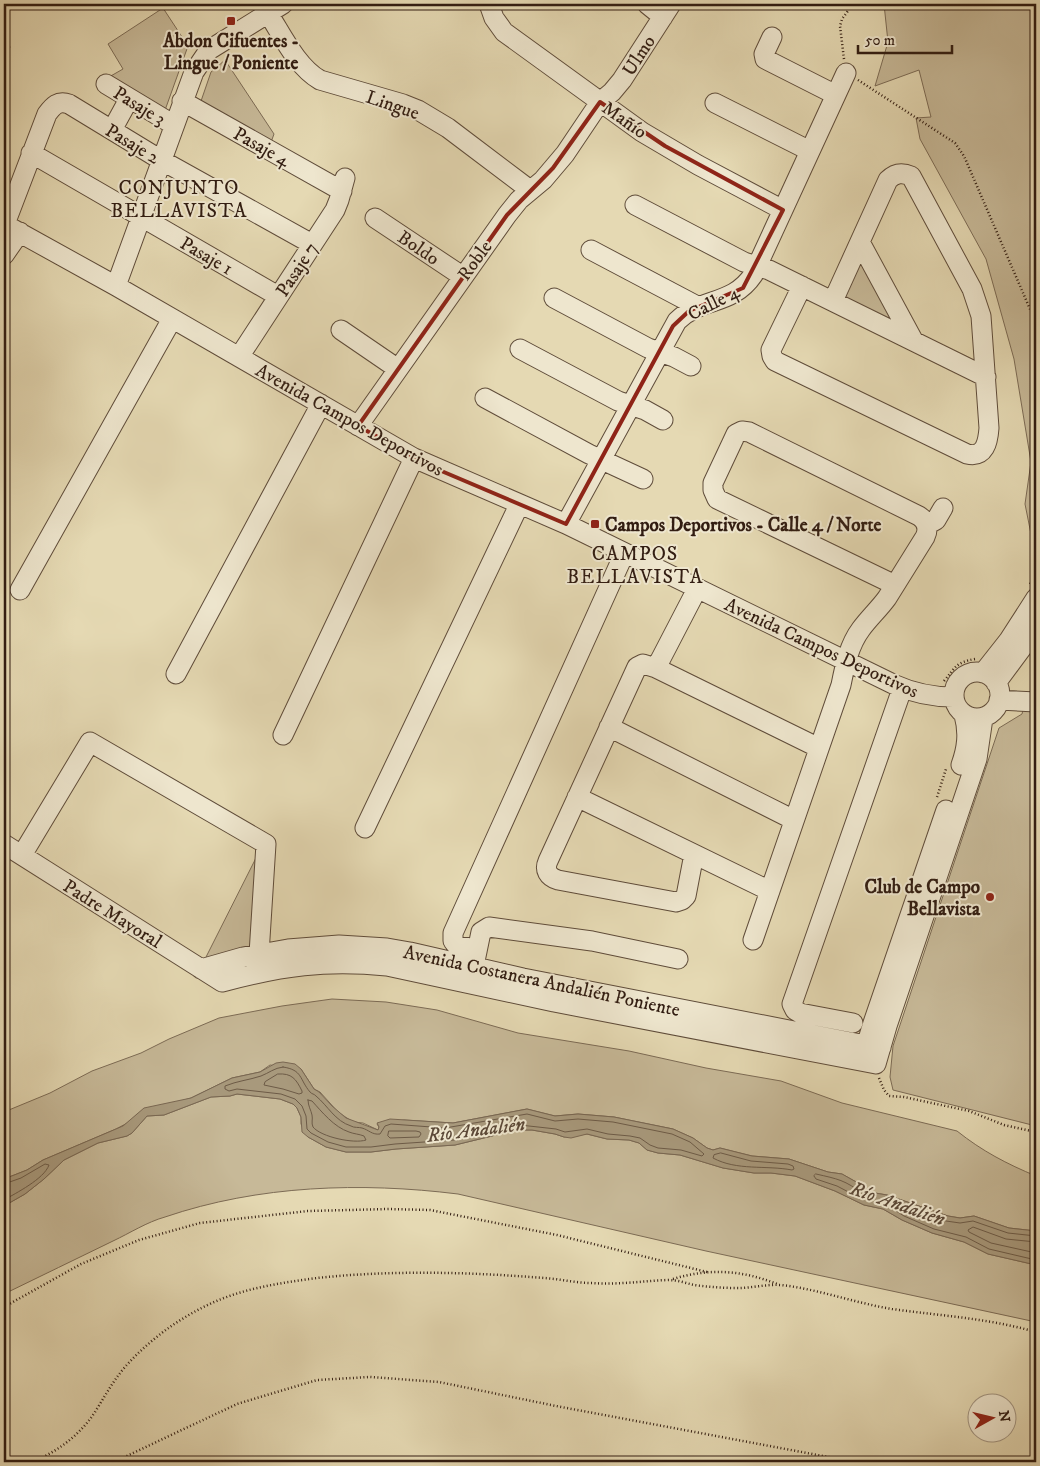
<svg xmlns="http://www.w3.org/2000/svg" width="1040" height="1466" font-family="'IM FELL DW Pica',serif">
<style>
.green{fill:#c7b998;stroke:#7c6b55}
.water{fill:#a8997c;stroke:#796752}
.lines{fill:none;stroke-linecap:round;stroke-linejoin:round}
.shore{stroke:#6d5b47;stroke-width:1}
.minor-casing{stroke:#5f4c3a;stroke-width:21}
.path{stroke:#321d12;stroke-width:2.5;stroke-dasharray:1 2.5;stroke-linecap:butt}
.minor{stroke:#eee6ce;stroke-width:19}
.marked{fill:none;stroke:#8f2418;stroke-width:4;stroke-linejoin:round}
.poi-dot{fill:#8f2418;stroke:#eee6ce;stroke-width:2}
.labels{text-anchor:middle;stroke-width:4;stroke-linejoin:round;paint-order:stroke}
.poi-label{font-size:19px;font-weight:bold;fill:#321d12;stroke:#eee6ce}
.street-label{font-size:19px;fill:#321d12;stroke:#eee6ce}
.neighbourhood-label{font-size:20px;letter-spacing:1px;fill:#321d12;stroke:#eee6ce}
.water-label{font-size:20px;font-style:italic;fill:#5b4837;stroke:#eee6ce}
</style>
<rect width="100%" height="100%" fill="#e5d9b3"/>
<filter id="stains"><feTurbulence type="fractalNoise" baseFrequency=".004" numOctaves="4"/><feColorMatrix values="0 0 0 0 .2 0 0 0 0 .09 0 0 0 0 .02 0 0 0 .5 -.17"/></filter>
<radialGradient id="worn" r=".72"><stop offset=".6" stop-color="#630" stop-opacity="0"/><stop offset="1" stop-color="#630" stop-opacity=".3"/></radialGradient>
<path class="green" d="M884,4H1036V544L1034,549L1025,504L1031,462L1014,359L986,259L920,139L916,118L931,117L919,70L875,86L888,42Z
M163,8L188,46L164,113L109,77L123,69L108,44Z
M225,60L274,134L270,145L200,104L211,72Z
M860,259L898,323L844,304L841,295Z
M1036,689V1126L893,1090L890,1077L893,1046L999,728L1022,714L1027,694Z
M258,854L253,948L204,961Z
M332,999L386,1002L437,1010L518,1033L629,1051L706,1068L781,1081L842,1103L957,1131C982,1151 1007,1164 1036,1176V1231L1009,1228L974,1216L960,1218L948,1216L887,1195L869,1192L858,1183L842,1174L828,1172L789,1159L752,1156L720,1148L713,1150L707,1148L693,1138L673,1129L614,1117L578,1114L555,1116L527,1109L453,1123L404,1120L377,1124L379,1127L378,1130L363,1123L353,1122L338,1112L320,1092L314,1089L301,1069L270,1065L260,1072L232,1078L191,1098L137,1114L131,1121L116,1129L43,1160L27,1170L4,1179V1112L50,1093L92,1071L141,1053L169,1039L219,1018L282,1006Z
M237,1094L280,1099L293,1104L297,1108L301,1117V1124L308,1137L326,1147L346,1152H371L396,1149L455,1145L492,1136L512,1130H532L555,1134L564,1137L587,1134L607,1139L629,1140L639,1143L647,1150L658,1153L680,1155L723,1168L754,1173H771L795,1176L835,1191L864,1205L883,1209L902,1220L932,1233L964,1242L988,1254L1036,1265V1322L706,1251L458,1194C361,1182 259,1185 165,1217C147,1222 130,1233 113,1241C77,1259 40,1276 4,1294V1206L25,1194L44,1179L64,1160L98,1143L127,1136L132,1133L147,1116L164,1115L211,1097L230,1096Z"/>
<path class="water" d="M283,1062L295,1064L301,1069L314,1089L319,1092L332,1106L346,1118L378,1130L379,1127L377,1123L390,1119L453,1123L527,1109L555,1116L578,1114L614,1117L673,1129L693,1138L707,1148L713,1150L720,1148L752,1156L789,1159L828,1172L842,1174L858,1183L869,1192L887,1195L948,1216L960,1218L974,1216L1009,1228L1036,1231V1265L988,1254L964,1242L932,1233L902,1220L883,1209L864,1205L835,1191L795,1176L771,1173H754L723,1168L680,1155L658,1153L647,1150L639,1143L629,1140L607,1139L587,1134L571,1138L564,1137L555,1134L532,1130H512L492,1136L455,1145L396,1149L371,1152H346L326,1147L308,1137L302,1132L301,1117L297,1108L293,1104L280,1099L237,1094L230,1096L211,1097L164,1115L147,1116L132,1133L127,1136L98,1143L64,1160L44,1179L25,1194L4,1206V1179L27,1170L43,1160L123,1126L144,1108L191,1098L232,1078L260,1072L276,1063Z"/>
<g class="lines">
<path class="shore" d="M283,1067C303,1070 299,1079 310,1092C313,1095 313,1093 316,1096C328,1106 335,1121 351,1126C354,1128 359,1127 362,1128C369,1130 372,1135 380,1134L385,1126L391,1124L445,1128L527,1114L555,1121L578,1119L613,1122L672,1134L690,1142L704,1154L702,1156L681,1150L658,1148L650,1145L640,1138L630,1136L608,1134L587,1129L565,1132L556,1129L520,1125H510L490,1132L454,1140L395,1144L371,1147H346L328,1142L311,1133L307,1129L306,1116L302,1106L295,1099L281,1094L237,1089L229,1091L225,1089V1086C237,1081 249,1080 261,1076C269,1073 274,1068 283,1067Z
M278,1074C292,1073 296,1079 302,1091V1093L299,1094L283,1089L264,1085L265,1082Z
M308,1100L312,1101C322,1112 334,1127 349,1132C354,1134 359,1134 364,1136L366,1140C354,1144 321,1137 313,1127C311,1123 313,1119 312,1115C311,1110 308,1106 308,1100Z
M389,1131H416L420,1132L421,1134L419,1137L390,1138L388,1136Z
M721,1153L751,1161L788,1164L793,1166L794,1169L792,1170C766,1165 737,1171 713,1158L714,1155Z
M816,1174C838,1179 845,1180 863,1194L864,1197L860,1198L837,1186L816,1179L814,1176Z
M4,1184L21,1178L45,1164L49,1165C44,1179 16,1193 4,1200
M1036,1236L1008,1233L973,1221L960,1223L946,1221L892,1203L889,1205L890,1207L904,1216L934,1229L966,1237L989,1249L1036,1260
M1036,1242L1006,1239L973,1227L968,1230L969,1232L991,1243L1036,1253"/>
<defs>
<path id="minor" d="M489,4L494,18L504,32L642,132L698,165L783,210
M647,4L663,17
M268,13C282,35 297,67 320,80L403,104L418,110L448,128L530,190
M772,37L764,54L765,59L836,95
M106,84L174,125
M182,101L342,191
M715,103L810,151
M112,130L129,99
M31,153L278,296
M635,205L744,262L769,270L986,377
M375,218L462,276
M4,224L116,286L414,458L566,524L893,684C913,693 931,697 953,697
M5,224L47,114C53,106 58,100 69,104L161,160L312,244
M860,242L913,340
M591,250L699,307
M4,255L20,232
M116,286L194,72L209,50L283,4
M802,286L771,350L772,356L775,361L967,454C985,458 988,442 989,428L981,316L972,289L911,176C902,172 895,173 888,180L833,301
M554,298L648,348L674,357L691,366
M341,330L398,369
M520,349L618,401L645,410L663,420
M239,357L335,210L339,200L345,178
M485,398L589,454L643,479
M358,426L507,215L519,200L543,180L565,154L600,102L612,92L622,80L671,4
M566,524L677,321C701,297 732,306 753,275L846,73
M927,525L936,520L943,508
M20,590L172,319
M656,668L697,589
M954 695a23 23 0 1 1 46 0a23 23 0 1 1-46 0Z
M983,673L1009,640L1036,598
M176,674L321,404
M996,683L1036,629
M999,700L1036,702
M609,727L794,820
M283,735L414,458
M961,765C967,748 969,733 964,715
M577,797L770,891
M365,828L519,505
M4,844L222,982C282,966 325,960 387,966L554,1002L876,1064L887,1026L977,759L983,718
M694,854L686,896L682,900L676,902L558,880C548,877 544,870 548,861L637,667L643,664L656,668L819,748
M22,855L90,742L266,844L259,954
M753,940L841,685C845,665 849,645 861,629C869,618 879,609 887,598L925,537C929,529 927,521 919,516L749,432L742,431L736,434L713,483V490L717,499L895,585
M477,949L457,946L453,941V933L624,554
M475,961L481,932L489,927L592,941L678,959
M201,969L243,957L288,949L339,945L387,948L410,952L523,978L881,1048
M853,1023L800,1013L795,1010L792,1004L902,689
M863,1056L873,1023L946,810"/>
</defs>
<use href="#minor" class="minor-casing"/>
<path class="path" d="M844,59L840,26L842,19L853,4
M858,80L955,143L964,156L1036,323
M4,100L9,47L5,4
M1030,584L1036,573
M944,681C955,668 956,662 975,659
M937,797L946,769
M879,1078L884,1090L889,1096L904,1097L969,1111L1004,1125L1036,1132
M673,1279C709,1268 742,1270 777,1284
M4,1307L81,1264L139,1240L200,1223L308,1211L389,1209L430,1210L557,1235L707,1272
M33,1462C58,1451 80,1435 95,1412C105,1396 113,1381 125,1367C149,1340 179,1318 212,1303C245,1288 280,1283 317,1278C392,1270 469,1272 544,1278C560,1279 576,1283 592,1283C618,1285 642,1281 668,1280C677,1280 686,1283 694,1285C709,1287 723,1288 738,1288C752,1288 767,1284 781,1285C818,1289 855,1303 892,1309C942,1316 987,1318 1036,1332
M114,1462L237,1404L317,1380L370,1377L439,1382L556,1406L855,1462"/>
<use href="#minor" class="minor"/>
</g>
<path class="marked" d="M600,102L665,146L783,210L743,288L689,311L673,326L566,524L432,467L358,426L507,215L553,168Z"/>
<g class="poi-dot">
<rect x="226" y="16" width="10" height="10" rx="2.5"/>
<rect x="590" y="519" width="10" height="10" rx="2.5"/>
<circle cx="990" cy="897" r="5"/>
</g>
<g class="labels">
<g class="poi-label">
<text x="231" y="47">Abdon Cifuentes -<tspan x="231" dy="22">Lingue / Poniente</tspan></text>
<text x="605" y="531" text-anchor="start">Campos Deportivos - Calle 4 / Norte</text>
<text x="980" y="893" text-anchor="end">Club de Campo<tspan x="980" dy="22">Bellavista</tspan></text>
</g>
<g class="street-label">
<text transform="translate(638 55) rotate(-57)" y="7">Ulmo</text>
<text transform="translate(393 104) rotate(19)" y="7">Lingue</text>
<text transform="translate(140 105) rotate(31)" y="7">Pasaje 3</text>
<text transform="translate(625 119) rotate(35)" y="7">Mañío</text>
<text transform="translate(133 143) rotate(31)" y="7">Pasaje 2</text>
<text transform="translate(262 146) rotate(29)" y="7">Pasaje 4</text>
<text transform="translate(419 247) rotate(34)" y="7">Boldo</text>
<text transform="translate(207 255) rotate(30)" y="7">Pasaje 1</text>
<text transform="translate(474 260) rotate(-54)" y="7">Roble</text>
<text transform="translate(296 269) rotate(-57)" y="7">Pasaje 7</text>
<text transform="translate(713 302) rotate(-27)" y="7">Calle 4</text>
<text transform="translate(350 419) rotate(29)" y="7">Avenida Campos Deportivos</text>
<text transform="translate(822 647) rotate(25)" y="7">Avenida Campos Deportivos</text>
<text transform="translate(113 913) rotate(32)" y="7">Padre Mayoral</text>
<text transform="translate(542 980) rotate(12)" y="7">Avenida Costanera Andalién Poniente</text>
</g>
<g class="neighbourhood-label">
<text x="179" y="194">CONJUNTO<tspan x="179" dy="23">BELLAVISTA</tspan></text>
<text x="635" y="560">CAMPOS<tspan x="635" dy="23">BELLAVISTA</tspan></text>
</g>
<g class="water-label">
<text transform="translate(476 1129) rotate(-7)" y="7">Río Andalién</text>
<text transform="translate(898 1203) rotate(19)" y="7">Río Andalién</text>
</g>
</g>
<rect width="1040" height="1466" fill="none" stroke="#e5d9b3" stroke-width="20"/>
<rect x="5" y="5" width="1030" height="1456" fill="none" stroke="#321d12" stroke-width="2.5"/>
<rect x="10" y="10" width="1020" height="1446" fill="none" stroke="#321d12"/>
<g transform="translate(992 1418) rotate(82)"><circle r="24" fill="#eee6ce" stroke="#a39683"/>
<path d="M0-4L9 19L0 12L-9 19Z" fill="#8f2418"/>
<text y="-8" font-size="14" font-weight="bold" text-anchor="middle" fill="#321d12">N</text>
</g>
<path d="M858 45v8h94v-8" fill="none" stroke="#321d12" stroke-width="2.5"/>
<text x="865" y="45" font-size="15" fill="#321d12" stroke="#eee6ce" stroke-width="4" paint-order="stroke">50 m</text>
<rect width="100%" height="100%" filter="url(#stains)"/>
<rect width="100%" height="100%" fill="url(#worn)"/>
</svg>
